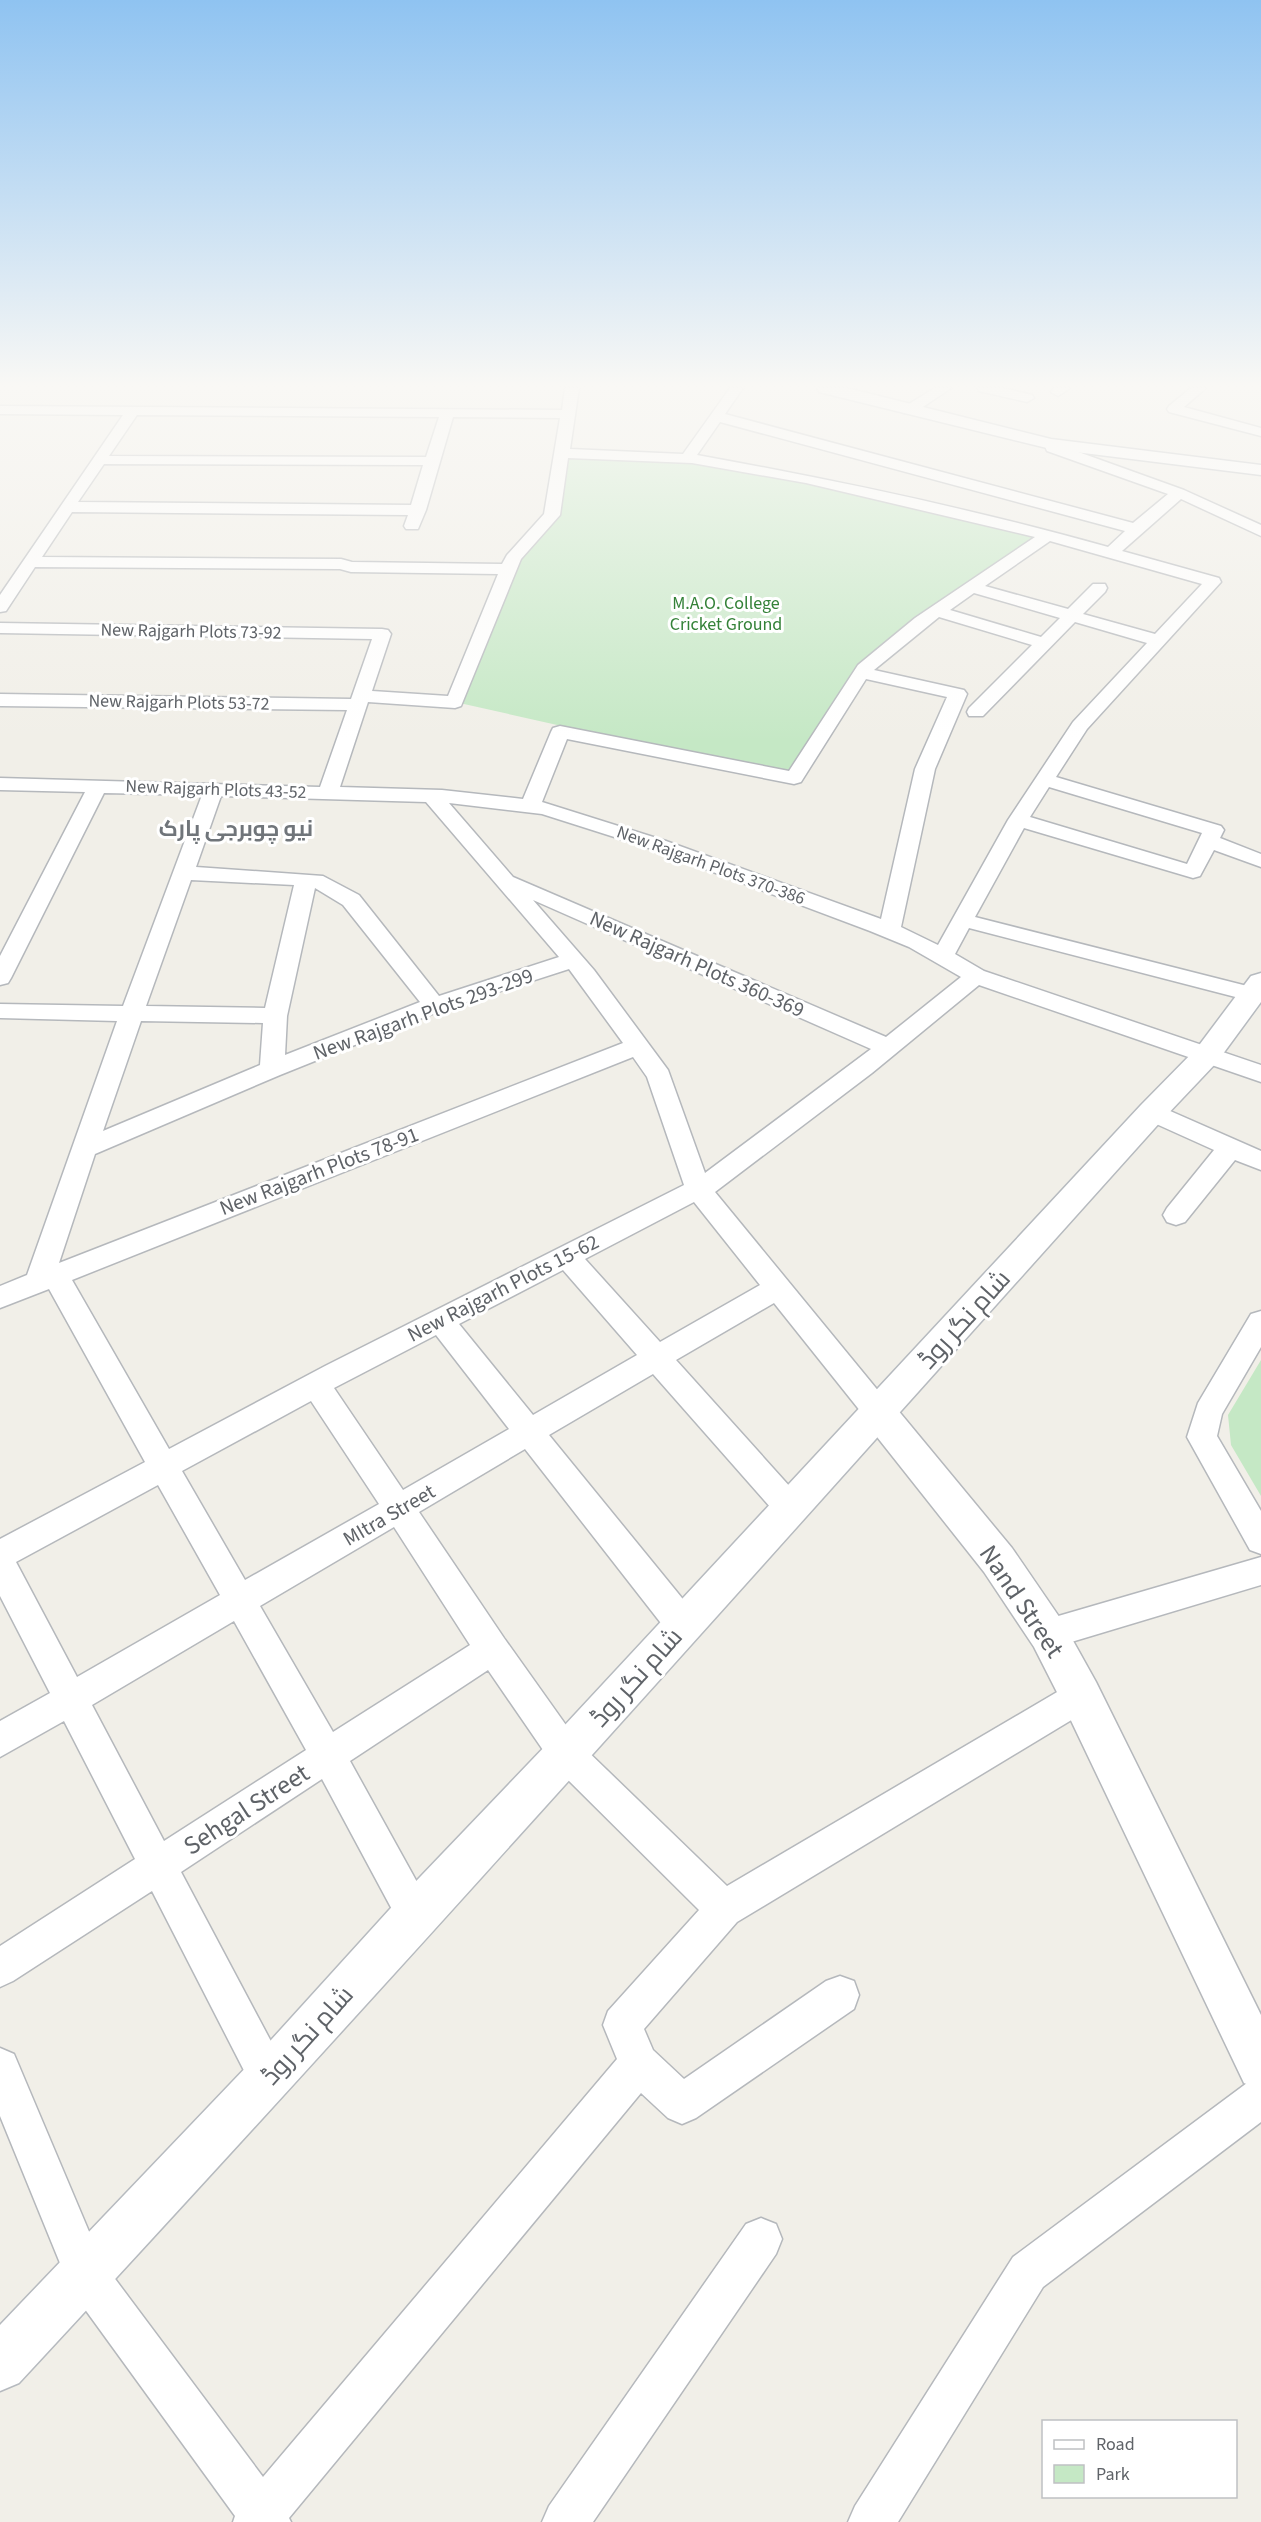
<svg xmlns="http://www.w3.org/2000/svg" width="1261" height="2522" font-family="'Source Sans 3',Cairo,sans-serif">
<style>
.green{fill:#c5e8c5}
.lines{fill:none;stroke-linecap:round;stroke-linejoin:round}
.minor-casing{stroke:#b5b8bc;stroke-width:3}
.tertiary-casing{stroke:#b5b8bc;stroke-width:3}
.secondary-casing{stroke:#b6babf;stroke-width:3}
.minor{fill:#fff;fill-rule:evenodd}
.tertiary{fill:#fff;fill-rule:evenodd}
.secondary{fill:#fff;fill-rule:evenodd}
.labels{text-anchor:middle;stroke-width:6;stroke-linejoin:round;paint-order:stroke}
.far-park-label{font-size:18px;fill:#348238;stroke:#fff}
.far-street-label{font-size:18px;fill:#5f6368;stroke:#fff}
.street-label{font-size:21px;fill:#5f6368;stroke:#fff}
.far-district-label{font-size:22px;font-weight:bold;fill:#70757a;stroke:#fff}
.near-street-label{font-size:26px;fill:#5f6368;stroke:#fff}
</style>
<rect width="100%" height="100%" fill="#f1efe8"/>
<path class="green" d="M563,453L687,459L806,479L1048,535L862,673L794,778L455,702L513,558L552,515Z
M1261,1360V1496L1231,1445L1228,1415Z"/>
<g class="lines">
<defs>
<path id="minor" d="M565,388H579L570,449L683,454L730,388H743L725,414L1133,523L1168,494L1047,451L1044,444L1051,440L1056,441L1059,445L1184,490L1261,525V536L1181,499L1122,551L1219,578L1221,582L1087,729L1056,777L1221,826L1224,830L1220,838L1261,854V867L1214,850L1200,876L1193,878L1024,828L975,917L1259,989L1261,992L1259,999L1251,1001L969,928L955,954L984,971L1261,1065V1082L979,985L872,1073L715,1192L889,1404L894,1413L889,1422L879,1425L869,1422L774,1303L676,1360L801,1499L805,1508L801,1517L790,1521L779,1517L653,1374L549,1435L695,1614L699,1625L695,1636L683,1640L671,1636L525,1449L419,1512L504,1638L578,1742L727,1886L1069,1685L1081,1680L1093,1685L1098,1696L1093,1707L737,1922L644,2029L653,2050L684,2079L826,1981L840,1976L854,1981L859,1995L854,2009L696,2118L682,2124L668,2118L641,2093L289,2518L291,2522H233L235,2516L71,2290L0,2116V2048L14,2054L101,2260L263,2477L617,2059L603,2025L608,2011L699,1910L554,1766L488,1670L350,1761L428,1902L434,1915L428,1928L415,1934L402,1928L322,1779L181,1872L283,2064L289,2078L283,2092L269,2098L255,2092L152,1891L13,1981L0,1987V1946L135,1859L64,1721L0,1757V1721L50,1693L0,1596V1539L145,1462L49,1289L0,1308V1286L27,1275L117,1021L0,1018V1004L123,1006L202,795L104,793L11,978L8,983L0,985V956L85,792L0,790V778L320,787L347,710L0,706V694L351,699L372,639L0,633V623L382,629L388,630L391,634L372,691L448,696L498,574L351,572L340,569L35,567L6,611L0,612V595L123,415L0,414V406L562,410ZM137,415L439,417L426,457L109,456ZM453,417L560,418L544,514L507,555L502,564L352,562L341,559L42,557L72,512L408,515L404,526L406,529H418L426,510ZM720,422L1125,531L1108,547C973,509 835,480 697,455ZM568,458L692,463L806,483L1035,537L915,618L858,665L789,771L560,726L553,728L551,732L523,799L442,790L340,787L368,702L455,708L461,706L521,559L560,515ZM104,464L423,465L411,505L78,502ZM1050,541L1202,584L1155,634L1083,614L1105,592L1107,588L1105,584H1093L1068,609L985,586ZM974,593L1060,618L1041,637L950,610ZM939,617L1032,645L969,708L967,712L969,716H983L1075,622L1147,643L1073,722L1008,820L938,945L901,927L935,769L967,694L964,690L874,670ZM866,679L947,697L915,769L881,919L666,841L542,802L567,739L794,784L801,782ZM1049,787L1202,833L1187,864L1030,817ZM221,796L426,802L559,957L439,996L359,895L323,876L196,867ZM449,803L542,814L652,849L870,931L909,947L961,977L886,1037L513,877ZM191,880L294,885L265,1008L146,1006ZM315,888L343,905L420,1002L285,1055L287,1016ZM533,900L871,1049L705,1173L668,1070L594,970ZM569,969L623,1043L59,1263L95,1154L280,1075L442,1010ZM141,1021L263,1023L260,1065L103,1131ZM633,1057L647,1077L684,1185L325,1366L169,1449L72,1280ZM694,1202L760,1285L660,1342L585,1259ZM563,1270L637,1355L533,1415L459,1324ZM436,1335L509,1429L403,1490L334,1388ZM311,1401L379,1504L245,1580L182,1471ZM158,1485L220,1595L77,1677L16,1562ZM394,1527L470,1645L333,1732L260,1606ZM234,1621L306,1750L164,1841L92,1705Z
M935,388H951L914,413H904L902,410L904,407Z
M978,388H1003L1032,395L1034,398L1027,402L979,391Z
M1054,388H1070L1058,396L1051,392Z
M1191,388H1206L1184,407L1261,428V436L1169,412L1167,409L1169,406Z
M1152,1103L1261,1151V1170L1235,1160L1185,1222L1176,1225L1167,1222L1163,1215L1167,1208L1214,1150L1143,1118L1140,1112L1143,1106Z
M1261,1311V1347L1222,1414L1217,1436L1261,1511V1554L1250,1550L1187,1437L1198,1403L1251,1314Z
M1261,1557V1585L1048,1649L1036,1645L1032,1634L1036,1623L1048,1619Z
M1261,2077V2122L1043,2287L898,2522H848L855,2506L1013,2257L1247,2083Z
M761,2218L776,2224L782,2239L776,2254L593,2522H542L549,2506L746,2224Z"/>
<path id="tertiary" d="M879,1398L892,1403L1012,1548L1062,1621L1096,1682L1261,2015V2090L1244,2083L1066,1710L1034,1647L984,1572L866,1423L861,1413L866,1403Z"/>
<path id="secondary" d="M817,388H847L1051,439L1261,465V475L1051,449L819,392Z
M1261,973V1002L1217,1062L1163,1119C783,1542 405,1967 19,2383L0,2391V2325L252,2061L399,1899L551,1740L1141,1105L1197,1048L1251,976Z"/>
</defs>
<use href="#minor" class="minor-casing"/>
<use href="#tertiary" class="tertiary-casing"/>
<use href="#secondary" class="secondary-casing"/>
<use href="#minor" class="minor"/>
<use href="#tertiary" class="tertiary"/>
<use href="#secondary" class="secondary"/>
</g>
<linearGradient id="sky" x2="0" y2="1"><stop stop-color="#8fc3f1"/><stop offset="0.52" stop-color="#f9f8f5"/><stop offset="1" stop-color="#f9f8f5" stop-opacity="0"/></linearGradient>
<rect width="1261" height="741" fill="url(#sky)"/>
<g class="labels">
<g class="far-park-label">
<text x="726" y="609">M.A.O. College<tspan x="726" dy="21">Cricket Ground</tspan></text>
</g>
<g class="far-street-label">
<text transform="translate(191 631) rotate(1)" y="6">New Rajgarh Plots 73-92</text>
<text transform="translate(179 702) rotate(1)" y="6">New Rajgarh Plots 53-72</text>
<text transform="translate(216 789) rotate(2)" y="6">New Rajgarh Plots 43-52</text>
<text transform="translate(711 865) rotate(20)" y="6">New Rajgarh Plots 370-386</text>
</g>
<g class="street-label">
<text transform="translate(697 964) rotate(24)" y="7">New Rajgarh Plots 360-369</text>
<text transform="translate(423 1014) rotate(-20)" y="7">New Rajgarh Plots 293-299</text>
<text transform="translate(319 1171) rotate(-21)" y="7">New Rajgarh Plots 78-91</text>
<text transform="translate(503 1288) rotate(-27)" y="7">New Rajgarh Plots 15-62</text>
<text transform="translate(389 1515) rotate(-30)" y="7">MItra Street</text>
</g>
<g class="far-district-label">
<text x="236" y="836">نیو چوبرجی پارک</text>
</g>
<g class="near-street-label">
<text transform="translate(964 1319) rotate(-48)" y="9">شام نگر روڈ</text>
<text transform="translate(1022 1601) rotate(56)" y="9">Nand Street</text>
<text transform="translate(636 1677) rotate(-48)" y="9">شام نگر روڈ</text>
<text transform="translate(246 1809) rotate(-33)" y="9">Sehgal Street</text>
<text transform="translate(307 2035) rotate(-48)" y="9">شام نگر روڈ</text>
</g>
</g>
<rect x="1042" y="2420" width="195" height="78" fill="#ffffff" stroke="#bfc1c3" stroke-width="1.5"/>
<rect x="1054" y="2440" width="30" height="9" fill="#ffffff" stroke="#bfc1c3" stroke-width="1.5"/>
<text x="1096" y="2450" font-size="18" fill="#5f6368">Road</text>
<rect x="1054" y="2465" width="30" height="18" fill="#c5e8c5" stroke="#bfc1c3" stroke-width="1.5"/>
<text x="1096" y="2480" font-size="18" fill="#5f6368">Park</text>
</svg>
